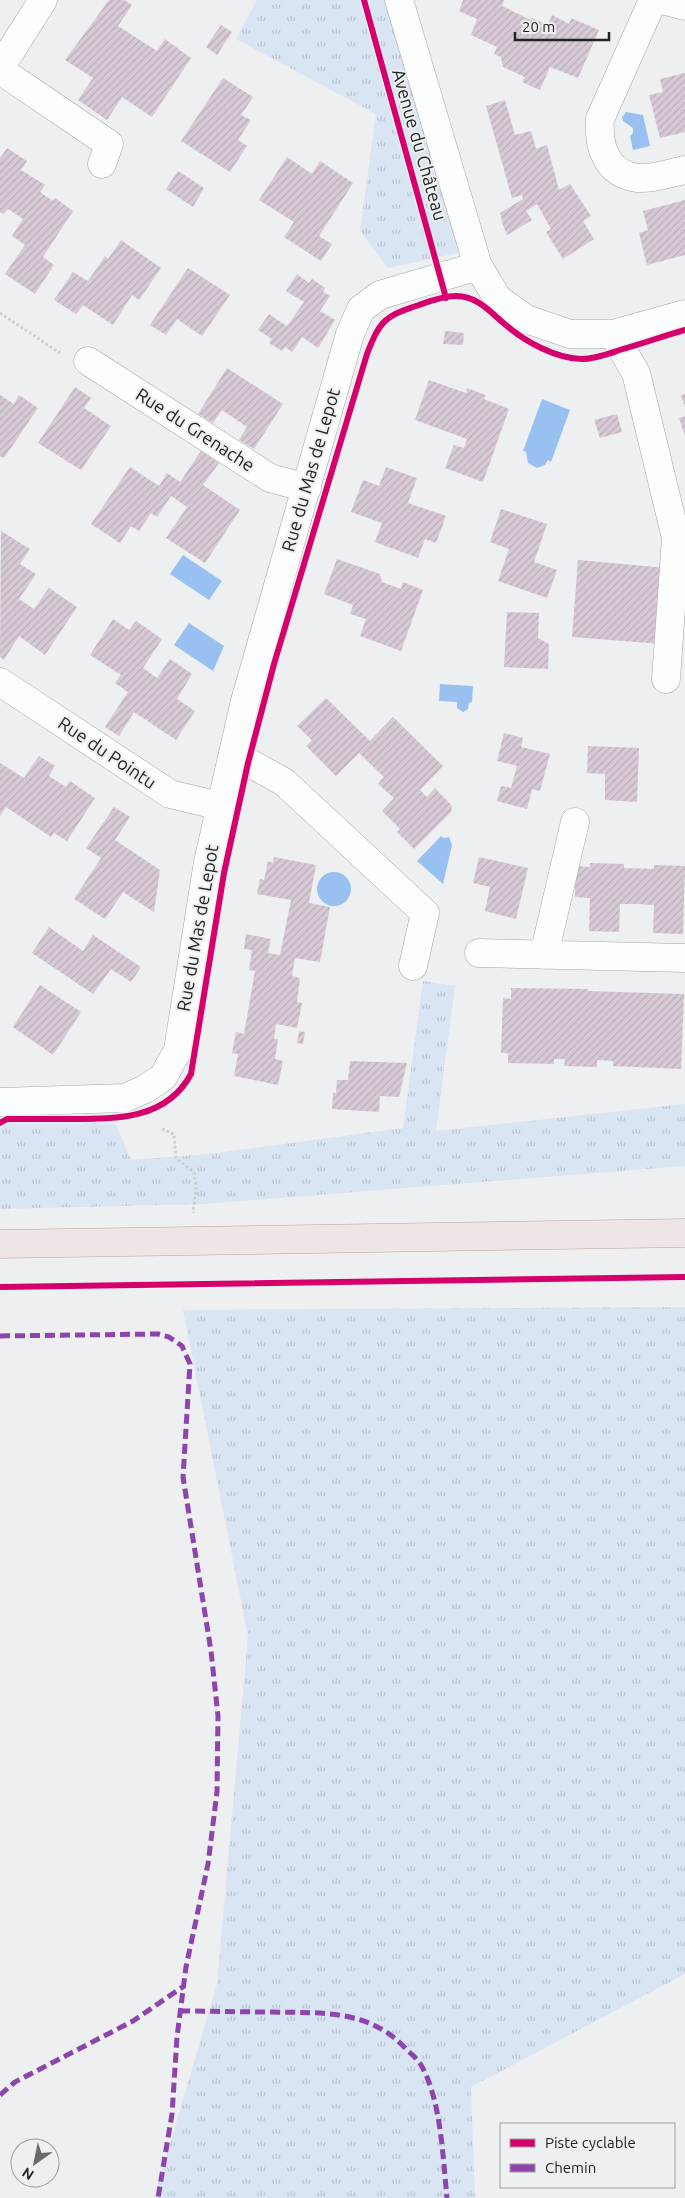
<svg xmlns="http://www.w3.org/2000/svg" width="685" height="2198" font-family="Ubuntu,sans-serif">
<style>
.grass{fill:url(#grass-tufts)}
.water{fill:#98c1f1}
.building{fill:url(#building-hatch)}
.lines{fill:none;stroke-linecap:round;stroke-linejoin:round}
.minor-casing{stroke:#a4a5a6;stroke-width:29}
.major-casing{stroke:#b2a6a2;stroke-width:29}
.path{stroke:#cdcece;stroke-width:3;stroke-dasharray:2.5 2.5;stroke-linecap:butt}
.minor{stroke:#fcfdfd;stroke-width:28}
.major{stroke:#ede6e4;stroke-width:28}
.quiet{stroke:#8e44ad;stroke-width:5;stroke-dasharray:10 5;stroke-linecap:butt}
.cycleway-casing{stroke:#edeff1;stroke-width:9}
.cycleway{stroke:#d6006c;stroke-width:6}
.labels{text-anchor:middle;stroke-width:4;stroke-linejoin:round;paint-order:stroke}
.street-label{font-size:18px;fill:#212223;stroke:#edeff1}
</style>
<defs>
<pattern id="grass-tufts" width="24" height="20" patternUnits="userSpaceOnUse" patternTransform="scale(1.25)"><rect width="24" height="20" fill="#d9e5f3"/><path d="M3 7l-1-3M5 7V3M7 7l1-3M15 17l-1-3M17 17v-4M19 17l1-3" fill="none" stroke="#bac4d0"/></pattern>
<pattern id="building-hatch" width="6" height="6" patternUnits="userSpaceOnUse" patternTransform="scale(1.25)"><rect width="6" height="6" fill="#d7cad6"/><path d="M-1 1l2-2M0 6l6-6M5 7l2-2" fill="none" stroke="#b8adb7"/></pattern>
</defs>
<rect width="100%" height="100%" fill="#eeeff0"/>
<path class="grass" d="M257,0H390L462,252L388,268L360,231L376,114L236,39Z
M423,981L455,986L436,1131L685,1104V1166L203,1204L0,1209V1113L116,1125L131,1160L209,1154L403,1128Z
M685,1307V1974L471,2087L475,2198H154L217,1984L248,1636L183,1310Z"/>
<path class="water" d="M626,112L643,115L650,146L633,150L630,136L633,133V128L623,121L622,117Z
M542,399L570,410L551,462L548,460L545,465L537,468L528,463L526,452L523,451Z
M183,555L222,581L209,600L170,574Z
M189,623L224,646L213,671L174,645Z
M440,684L473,686L472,702L469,703L468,709L463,712L457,708V702L439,701Z
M441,836L444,838L449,837L452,845L443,884L417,861Z
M317 889a17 17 0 1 1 34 0a17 17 0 1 1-34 0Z"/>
<path class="building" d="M109,0H124L132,5L118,26L157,51L165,39L191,58L152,117L122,97L107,120L78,100L93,78L65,60Z
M463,0H504L502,6L531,20L532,18L548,25L552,15L569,24L571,18L599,30L578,78L550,67L540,90L522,82L525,77L503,67L501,57L494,54L497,47L471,35L477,19L459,11Z
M221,25L232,32L217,55L206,47Z
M685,73V132L660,138L649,95L663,92L660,79Z
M223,78L253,97L241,115L251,120L238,140L247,146L230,172L181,141Z
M505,100L515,135L531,131L536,149L547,145L559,190L570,184L591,216L583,221L594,239L563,259L546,232L551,229L537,204L526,211L532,220L507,235L503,225L500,213L523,199L522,195L512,198L486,106Z
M7,148L27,161L21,170L45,185L40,192L53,201L55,198L73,211L43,257L54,265L35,294L5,274L25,245L12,236L23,219L8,209L3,214L0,212V158Z
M287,157L312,174L320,161L353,183L319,236L332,244L321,261L284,237L294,222L259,200Z
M178,171L204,188L193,207L166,189Z
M685,200V255L647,265L639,233L648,230L643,211Z
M121,240L161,268L139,300L132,295L113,325L83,305L76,314L54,300L73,272L88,281L105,256L108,259Z
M188,268L230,295L202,336L177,319L166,335L150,325Z
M297,274L309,283L312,279L325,288L323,292L330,296L320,311L335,320L318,348L302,337L292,352L285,347L282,351L269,343L272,339L258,330L269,314L287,326L304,302L286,291Z
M445,331L464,333L463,345L443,344Z
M227,368L283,404L254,449L239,440L247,427L222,410L213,423L198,414Z
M429,380L466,393L467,388L486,395L484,399L509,409L483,482L445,468L454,445L464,448L467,439L415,420Z
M75,387L91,398L84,408L111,426L81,470L38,443Z
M685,394V406L681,395Z
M0,395L14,404L19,395L38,408L4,458L0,456Z
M617,414L622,432L600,438L594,420Z
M685,416V436L679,418Z
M201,451L219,463L203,485L240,510L205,563L166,538L187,507L171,496L157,517L151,513L139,531L131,526L120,543L91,524L130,467L159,486L167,473L180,482Z
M386,467L417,478L408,503L446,516L436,543L425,539L418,558L375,542L382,523L351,512L363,480L379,486Z
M501,509L547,524L534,562L557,570L547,598L498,581L509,549L490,542Z
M1,531L30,549L20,564L36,574L19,599L34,609L49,588L77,607L45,655L19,636L4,660L0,657Z
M337,559L380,574L382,582L401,589L403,582L423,590L401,651L360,636L366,619L350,614L353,605L324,594Z
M578,560L667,568L661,644L572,637Z
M507,612L539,613L538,638L549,644L548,669L504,667Z
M113,619L129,630L136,621L162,639L143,668L157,678L170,659L192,674L177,699L195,711L176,740L134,712L119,736L105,727L128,692L115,683L121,675L90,655Z
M326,698L370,741L393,717L443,766L420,790L427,797L435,788L452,806L451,812L414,849L397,832L400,829L382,811L394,798L378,784L384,777L359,753L336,776L306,746L312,740L297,726Z
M504,733L523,738L521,747L550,754L540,791L532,789L527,809L497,801L501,786L511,788L517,766L497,761Z
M588,746L639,748L637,802L605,800V774L587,773Z
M39,756L55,766L49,776L66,787L70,781L95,798L67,841L54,833L51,837L6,807L0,816V763L24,778Z
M114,807L130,817L115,840L160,870L154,912L123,892L105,919L74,899L101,858L86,848Z
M274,857L316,865L309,903L330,907L320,962L295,958L292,976L300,978L297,1002L302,1003L297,1028L276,1024L274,1039H278L275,1059L283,1061L278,1085L234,1076L238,1054L232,1053L236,1032L244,1034L255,971L249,970L252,950L244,949L246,934L271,939L268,953L280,955L291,900L257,894L260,879L264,880L268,861L273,863Z
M479,857L528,868L516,919L485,911L490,887L473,883Z
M590,863L624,864V868L654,869V865L685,866L683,934L653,933L654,905L638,904H620L619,932L589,931L590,898L575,897V866L590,867Z
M49,927L83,951L93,935L141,967L131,982L111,969L93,994L32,953Z
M40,985L81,1012L53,1055L13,1027Z
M511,988L588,989V991L684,994L681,1069L613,1066V1061L597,1060V1067L564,1066L565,1059H554V1064L508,1063V1053H501L503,998L511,999Z
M299,1031L305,1032L303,1044L297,1043Z
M350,1061L407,1063L399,1097L380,1096L379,1112L332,1109L333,1093H336L337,1080H348Z"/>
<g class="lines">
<defs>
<path id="minor" d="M399,0L478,266L498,299L526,319L570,334H613L685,314
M653,0L600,119C598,146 606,174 638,178C653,179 670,173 685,170
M662,0L685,6
M0,68L43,0
M0,70L109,144L102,164
M613,334L636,373L676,538L666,679
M88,361L270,478L307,488
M0,682L170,794L220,806
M233,754L284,782L425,913L413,966
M479,953L685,958
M544,955L575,822
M0,1102L125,1098L145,1089L163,1077L178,1050L208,862L245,701L350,334L361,309L380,295L478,266"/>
<path id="major" d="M0,1244L685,1233"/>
</defs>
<use href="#minor" class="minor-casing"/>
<use href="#major" class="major-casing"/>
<path class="path" d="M0,313L60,353
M162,1129L174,1134L176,1158L194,1172L196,1188L193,1213"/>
<use href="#minor" class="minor"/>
<use href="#major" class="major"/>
<path class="quiet" d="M0,1336L158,1334L169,1337L182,1346L190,1364L183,1477L211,1651L218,1716L217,1792L208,1864L186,1967L177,2037L172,2114L158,2198
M180,2011C211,2011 241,2012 271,2012C323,2013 371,2009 408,2051C413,2055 418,2060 421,2065C441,2099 443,2159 447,2198
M0,2095L15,2082L133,2021L184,1986"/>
<defs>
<path id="cycleway" d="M364,0L446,298
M0,1123L7,1119C29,1119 51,1119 72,1119C118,1119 167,1119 191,1074L224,873L248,763L274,664L367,354C380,321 384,316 419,305C430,301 443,296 456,296C478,296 491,313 507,326C526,342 557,359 582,359C596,359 610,353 623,349C644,343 664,336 685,330
M0,1287L685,1277"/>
</defs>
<use href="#cycleway" class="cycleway-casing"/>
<use href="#cycleway" class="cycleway"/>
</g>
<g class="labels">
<g class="street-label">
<text transform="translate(419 145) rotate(74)" y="6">Avenue du Château</text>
<text transform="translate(195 430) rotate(33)" y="6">Rue du Grenache</text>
<text transform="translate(311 470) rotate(-74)" y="6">Rue du Mas de Lepot</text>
<text transform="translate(107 753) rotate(34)" y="6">Rue du Pointu</text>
<text transform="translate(198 928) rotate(-80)" y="6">Rue du Mas de Lepot</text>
</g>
</g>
<rect x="500" y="2123" width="175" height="65" fill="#edeff1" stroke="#9b9d9f"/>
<rect x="510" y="2139" width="25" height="8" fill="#d6006c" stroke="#9b9d9f"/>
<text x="545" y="2148" font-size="15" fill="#212223">Piste cyclable</text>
<rect x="510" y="2164" width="25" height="8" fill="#8e44ad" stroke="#9b9d9f"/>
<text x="545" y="2173" font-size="15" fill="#212223">Chemin</text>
<g transform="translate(35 2163) rotate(213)"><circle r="24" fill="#edeff1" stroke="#9b9d9f"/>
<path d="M0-4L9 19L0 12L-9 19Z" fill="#696a6b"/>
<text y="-8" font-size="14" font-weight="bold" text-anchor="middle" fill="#212223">N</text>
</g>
<path d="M515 32v8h94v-8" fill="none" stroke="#212223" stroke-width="2.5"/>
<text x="522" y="32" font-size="15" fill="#212223" stroke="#edeff1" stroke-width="4" paint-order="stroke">20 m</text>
</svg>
